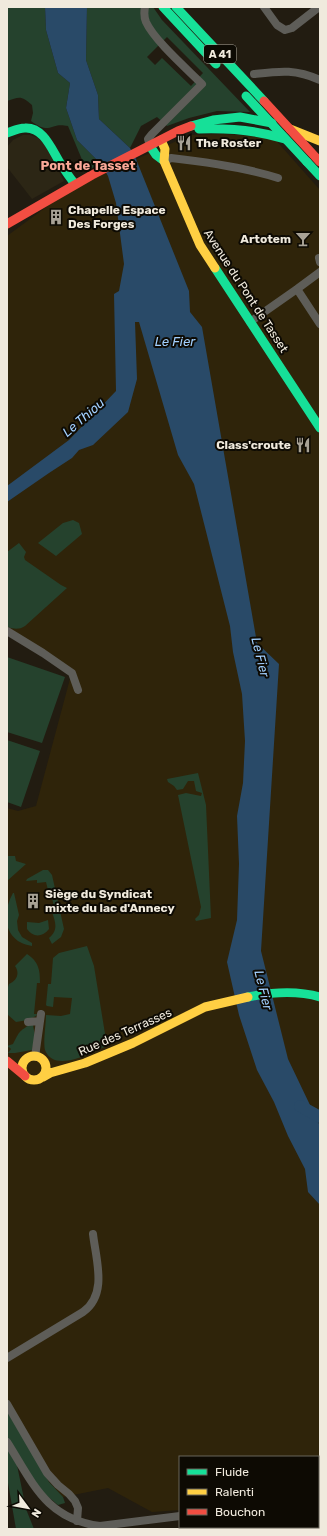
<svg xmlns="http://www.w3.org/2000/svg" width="327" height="1536" font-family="Rubik,sans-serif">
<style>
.built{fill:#2f240a}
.education{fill:#2c2615}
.green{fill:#25422d;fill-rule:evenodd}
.water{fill:#294a68}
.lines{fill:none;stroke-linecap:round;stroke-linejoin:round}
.river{stroke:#294a68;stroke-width:12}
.street{stroke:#5e5d58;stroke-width:8}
.fast{stroke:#16e098;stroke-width:9}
.slow{stroke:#ffcf43;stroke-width:9}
.jam{stroke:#f24e42;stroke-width:9}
.fast-bridge{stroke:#16e098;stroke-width:9}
.jam-bridge{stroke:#f24e42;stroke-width:9}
.labels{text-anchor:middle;stroke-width:4;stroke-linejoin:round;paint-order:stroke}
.shield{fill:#0d0a03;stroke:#aca79c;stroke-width:1}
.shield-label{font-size:11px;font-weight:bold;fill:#f0eadd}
.poi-label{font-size:12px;font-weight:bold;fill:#f0eadd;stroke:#0d0a03;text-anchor:start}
.street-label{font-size:12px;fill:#f0eadd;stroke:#0d0a03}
.neighbourhood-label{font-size:13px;font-weight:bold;fill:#faa898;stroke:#0d0a03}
.water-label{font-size:13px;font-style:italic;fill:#a2d0ff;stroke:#0d0a03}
</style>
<rect width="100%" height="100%" fill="#221c11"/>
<path class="built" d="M222,134L273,137L320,190V1118L315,1117L320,1125V1529H242L239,1527H318V1457H180V1510L152,1512L108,1488L63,1497L49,1482L7,1411V808L18,811L36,806L71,675L7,631V236L72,188L190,135Z"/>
<path class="education" d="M23,135H30L38,138L44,143L64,181L32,199L7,167V147L13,140Z"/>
<path class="green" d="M7,7H45L46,30L58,73L70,83L66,108L77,140L101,164L90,169L83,162L68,126C48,122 52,136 31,121L33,113L32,105C22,96 20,96 7,101Z
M87,7H153L162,20L250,112L217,111L189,118L167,126L157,117L141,126L130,148L99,119L98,95L86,60ZM167,37L203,73L191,86L162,58L155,65L147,57Z
M73,520L79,523L82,534L56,556L38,543L63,523Z
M19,543L26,552L24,557L25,560L61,585L67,588L25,626C19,630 14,629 7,627V552Z
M7,657L65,677L42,743L7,732Z
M7,740L40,751L21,807L7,802Z
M198,773L206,805L211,918L196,921L195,919L199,915L201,907L178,795L186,793L201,796L202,793L196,791L194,781H188L183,789L177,790L174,786L168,782L167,779Z
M7,856H15L16,861L26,864L7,881Z
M43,870H48L52,875L64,929L61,937L52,944L49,938C59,930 55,921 52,912L55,911L52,898H50L46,882L37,883V880L26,881L27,879Z
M13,893H14L19,915L17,921L18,930L22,937L32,943V946C4,942 1,914 13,893Z
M48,920L49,929C43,937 33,938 27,929V922L39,923Z
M87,946L94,966L107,1046C93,1052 54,1074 45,1050C43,1042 46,1024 46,1015L61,1016L70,1014L72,998L54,997L53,1007L47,1006L46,1005L48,984H51L53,958L59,953Z
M27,954C39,962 40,970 40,983H37L34,1014H37L36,1016L28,1020L16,1022L7,1014V990L9,984C17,981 20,973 15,966Z
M31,1024L33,1025L35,1036L32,1050L15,1053H8L11,1049L9,1047L7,1048V1046L13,1044C20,1031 18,1032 31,1024Z
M7,1411L49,1482L63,1497L65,1503L58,1505L46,1495L17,1465L26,1509L34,1529H16L7,1477Z"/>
<path class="water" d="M45,7H87L86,60L98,95L99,119L130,148L136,159L189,291L190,312L202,327L257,643L279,664L261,951L288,1059L320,1126V1205L308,1192L305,1169L288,1136L274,1102L257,1070L239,1015L227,962L237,920L239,864L237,816L243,783L245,741L242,694L233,652L230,626L194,484L178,455L139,322H135L137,379L128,412L93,445L79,450L72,458L49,473L7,502V486L69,440L116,391L114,294L119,291L124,264L116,203L108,176L101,164L77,140L66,108L70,83L58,73L46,30Z"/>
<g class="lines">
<path class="river" d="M300,1106L320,1117"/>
<path class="street" d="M145,7C144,12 144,17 146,22C154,40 187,69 202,84L152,134L148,139L150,146
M264,7L277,25L285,30L292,28L319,7
M254,74C281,71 295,69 320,80
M164,161L171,158C207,162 243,167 278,178
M319,258L320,262
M297,289L320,324
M250,322L297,289L320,272
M7,631L43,653L72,673L78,690
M28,1022L40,1021
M35,1057L41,1014
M7,1358L83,1312C108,1294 96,1260 93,1234
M7,1404L47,1473L58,1485L69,1494L75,1501L78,1508L77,1521
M7,1442C33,1483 46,1519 100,1526L180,1516
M231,1527L235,1529"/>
<path class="fast" d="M163,7L216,64
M176,7L264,101
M191,126L213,120L240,117L272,123
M199,129C229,128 257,130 285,139
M7,133C13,131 18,128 25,128C43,127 51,148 59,161C64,169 69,177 75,184
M150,146L156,155L164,161
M307,162L320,176
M215,268L320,428
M248,997C272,992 296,990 320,997"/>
<path class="slow" d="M290,129L320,141
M161,140L165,149L164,161L200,245L215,268
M22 1068a12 12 0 1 1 24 0a12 12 0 1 1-24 0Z
M43,1077L50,1073L85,1063L133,1043L205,1007L248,997"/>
<path class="jam" d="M7,224L92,175L178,131L191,126
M7,1061L25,1076"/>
<path class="fast-bridge" d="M246,96L307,162"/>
<path class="jam-bridge" d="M264,101L320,162"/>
</g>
<defs>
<symbol id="restaurant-bare" viewBox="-9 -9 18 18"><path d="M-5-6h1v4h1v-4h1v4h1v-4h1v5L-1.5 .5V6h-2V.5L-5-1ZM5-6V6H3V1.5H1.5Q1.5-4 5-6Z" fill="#a8a296" stroke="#0d0a03" stroke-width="2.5" paint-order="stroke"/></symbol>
<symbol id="building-bare" viewBox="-9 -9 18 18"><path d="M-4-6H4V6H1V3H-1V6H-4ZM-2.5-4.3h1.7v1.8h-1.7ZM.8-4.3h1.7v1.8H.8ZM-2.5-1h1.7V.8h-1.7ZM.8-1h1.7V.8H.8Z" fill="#a8a296" stroke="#0d0a03" stroke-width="2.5" paint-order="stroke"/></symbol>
<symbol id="bar-bare" viewBox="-9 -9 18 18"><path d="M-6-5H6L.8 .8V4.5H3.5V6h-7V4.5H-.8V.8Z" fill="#a8a296" stroke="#0d0a03" stroke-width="2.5" paint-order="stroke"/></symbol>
</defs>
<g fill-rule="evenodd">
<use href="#restaurant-bare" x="173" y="132" width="22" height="22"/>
<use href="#building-bare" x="45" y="206" width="22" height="22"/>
<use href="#bar-bare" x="292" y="228" width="22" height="22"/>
<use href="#restaurant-bare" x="292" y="434" width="22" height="22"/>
<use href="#building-bare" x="22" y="890" width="22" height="22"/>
</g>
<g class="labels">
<rect class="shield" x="204" y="45" width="32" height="18" rx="3"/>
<g class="shield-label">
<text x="220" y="58">A 41</text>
</g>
<g class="poi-label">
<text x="196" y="147">The Roster</text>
<text x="68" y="214">Chapelle Espace<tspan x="68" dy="14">Des Forges</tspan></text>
<text x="291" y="243" text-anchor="end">Artotem</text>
<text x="291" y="449" text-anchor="end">Class'croute</text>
<text x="45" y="898">Siège du Syndicat<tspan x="45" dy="14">mixte du lac d'Annecy</tspan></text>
</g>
<g class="street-label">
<text transform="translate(246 291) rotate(57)" y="4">Avenue du Pont de Tasset</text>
<text transform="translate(125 1032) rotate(-24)" y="4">Rue des Terrasses</text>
</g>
<g class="neighbourhood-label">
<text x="88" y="170">Pont de Tasset</text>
</g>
<g class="water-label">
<text x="175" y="346">Le Fier</text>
<text transform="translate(83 417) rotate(-41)" y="5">Le Thiou</text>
<text transform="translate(261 657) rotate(76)" y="5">Le Fier</text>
<text transform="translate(264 990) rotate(76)" y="5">Le Fier</text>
</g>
</g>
<rect width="327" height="1536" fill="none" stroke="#f0eadd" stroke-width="16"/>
<rect x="179" y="1456" width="140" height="72" fill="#0d0a03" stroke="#68645a"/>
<rect x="187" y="1469" width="20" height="6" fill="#16e098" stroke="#68645a"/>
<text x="215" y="1476" font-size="12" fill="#f0eadd">Fluide</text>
<rect x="187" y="1489" width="20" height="6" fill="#ffcf43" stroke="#68645a"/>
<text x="215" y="1496" font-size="12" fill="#f0eadd">Ralenti</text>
<rect x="187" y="1509" width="20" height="6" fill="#f24e42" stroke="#68645a"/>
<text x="215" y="1516" font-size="12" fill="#f0eadd">Bouchon</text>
<g transform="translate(28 1508) rotate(122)" stroke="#0d0a03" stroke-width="3" paint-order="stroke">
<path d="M0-3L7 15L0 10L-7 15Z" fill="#f0eadd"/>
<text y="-6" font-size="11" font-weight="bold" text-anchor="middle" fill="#f0eadd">N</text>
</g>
</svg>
